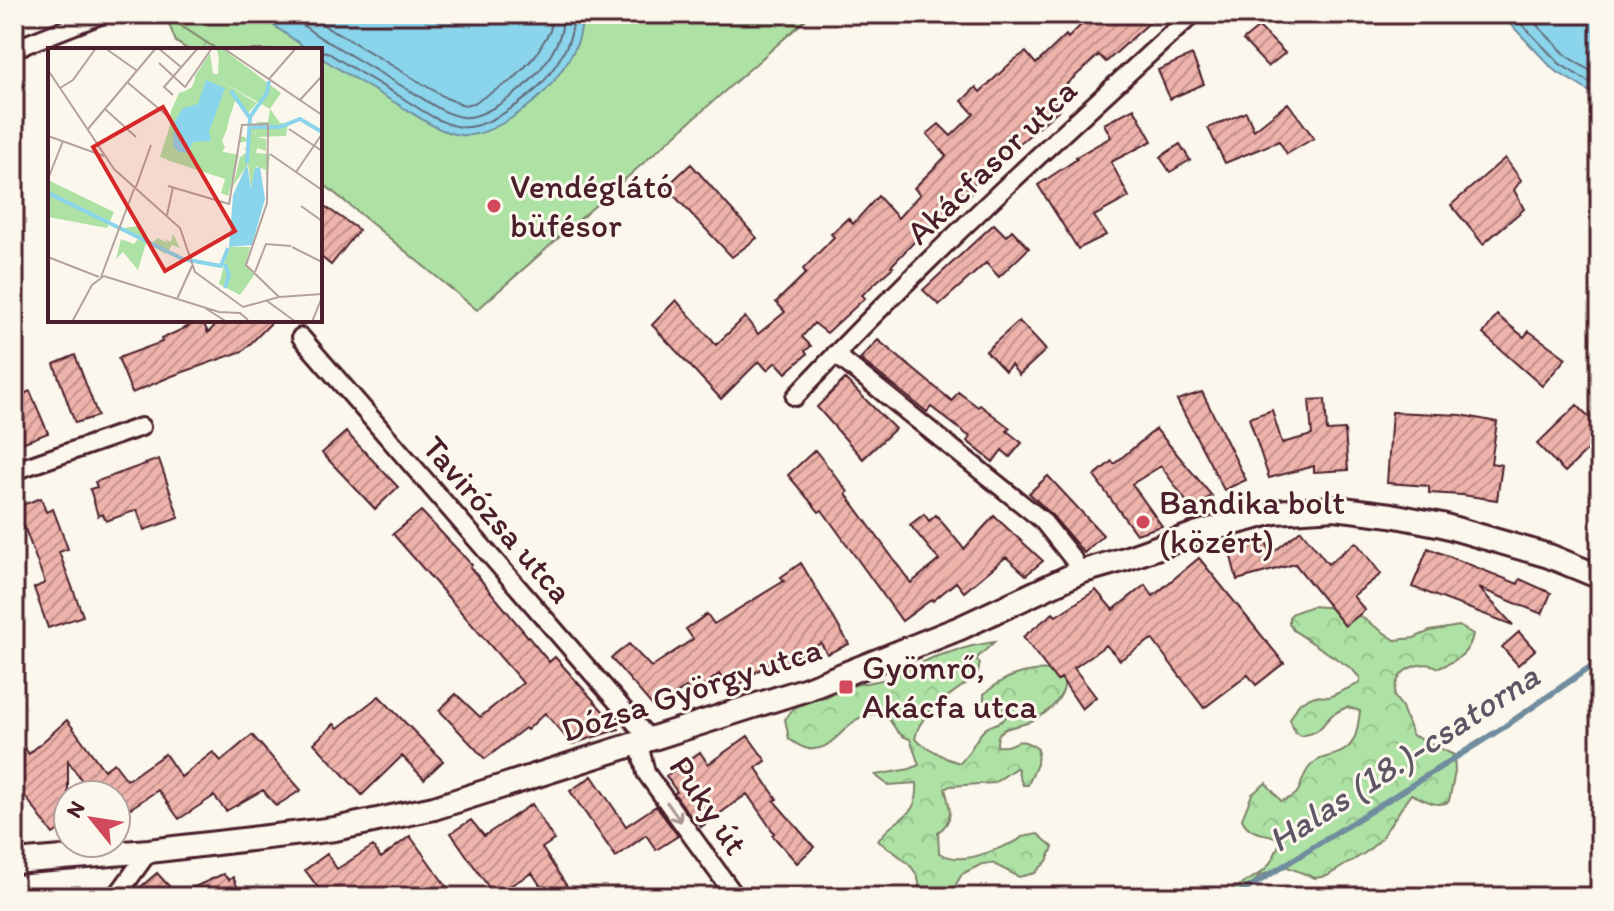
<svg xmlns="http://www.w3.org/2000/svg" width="1614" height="911" font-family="Itim,sans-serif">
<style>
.forest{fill:url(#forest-crowns);stroke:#7c8068;stroke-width:2}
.park{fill:#aee2a4;stroke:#7c8068;stroke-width:2}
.water{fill:#8ad5eb;stroke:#708c9e;stroke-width:2}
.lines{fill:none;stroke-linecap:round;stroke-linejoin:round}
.shore{stroke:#646878;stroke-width:2}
.stream{stroke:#708c9e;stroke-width:6}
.building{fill:url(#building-hatch);stroke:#4a1f2b;stroke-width:2}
.minor-casing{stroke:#4a1f2b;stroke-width:22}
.secondary-casing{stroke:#4a1f2b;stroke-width:28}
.minor{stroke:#fbf7ec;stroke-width:16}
.secondary{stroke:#fbf7ec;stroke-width:22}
.oneway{stroke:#ab9695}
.poi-dot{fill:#d1495b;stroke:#fbf7ec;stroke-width:3}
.labels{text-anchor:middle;stroke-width:6;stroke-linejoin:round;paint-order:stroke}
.street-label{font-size:34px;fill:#4a1f2b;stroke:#fbf7ec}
.poi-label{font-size:34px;fill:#4a1f2b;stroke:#fbf7ec;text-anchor:start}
.water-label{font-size:36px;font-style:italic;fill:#5d5665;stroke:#fbf7ec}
.inset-river{fill:none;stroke:#8ad5eb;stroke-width:4}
.inset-road{fill:none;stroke:#b4a19f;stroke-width:2}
.view{fill:#d62828;fill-opacity:0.15;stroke:#d62828;stroke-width:4}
.inset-edge{fill:none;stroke:#4a1f2b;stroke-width:4}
</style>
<defs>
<pattern id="forest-crowns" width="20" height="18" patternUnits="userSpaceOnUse" patternTransform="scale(2)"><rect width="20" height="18" fill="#aee2a4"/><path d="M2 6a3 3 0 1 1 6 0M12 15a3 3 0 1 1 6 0" fill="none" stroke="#97c18d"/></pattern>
<pattern id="building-hatch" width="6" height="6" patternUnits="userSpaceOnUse" patternTransform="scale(2)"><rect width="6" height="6" fill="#eeb3ab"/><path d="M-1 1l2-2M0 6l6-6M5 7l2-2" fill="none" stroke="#c3918b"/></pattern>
</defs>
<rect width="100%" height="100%" fill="#fbf7ec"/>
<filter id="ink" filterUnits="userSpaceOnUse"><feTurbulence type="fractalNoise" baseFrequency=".0125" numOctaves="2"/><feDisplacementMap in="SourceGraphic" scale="16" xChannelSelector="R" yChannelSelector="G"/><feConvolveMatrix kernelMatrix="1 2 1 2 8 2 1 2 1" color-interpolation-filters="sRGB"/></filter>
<g filter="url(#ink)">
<path class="forest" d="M165,14H187L247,50H189L176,42Z
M1312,606L1337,608L1358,615L1395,640L1414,638L1430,631L1459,626L1473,634C1470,653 1456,661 1439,668C1425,660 1403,666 1397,682C1395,686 1395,691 1394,696L1402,707L1412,735L1454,755L1455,772L1449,801C1438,809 1423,799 1411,794L1379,841L1365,853L1327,876L1315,878L1285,866L1259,876L1242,897H1224C1237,884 1251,881 1264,870C1273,862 1276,851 1281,840C1267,831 1250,837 1242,819L1252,794L1266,783L1281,801C1305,795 1297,785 1308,769C1310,766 1315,762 1318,760C1326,756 1335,756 1343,751C1357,744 1358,725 1360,711L1347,707C1341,710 1333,713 1329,718C1316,732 1321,731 1301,736L1295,733L1290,719L1300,702L1315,696L1329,697L1360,683V678L1352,669L1293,630L1289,623V617L1293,613Z
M994,642L976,659L980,663L978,672L972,679C952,695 919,711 915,739L918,742L948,759L960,763C970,754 974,740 984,730C993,721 1006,726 1007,711L984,700V694C993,687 1004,678 1016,675C1028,671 1063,664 1064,684C1065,690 1060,696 1057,701C1050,711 1039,718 1027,723C1019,726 1003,727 999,734C997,737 997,743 997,746C1019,749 1014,732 1038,749L1037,764L1028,785H1023L1019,776L1018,769L1016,768L994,783L950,786L945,789C950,806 955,821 938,832L939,853C963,867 993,850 1017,841L1022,837L1038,834L1053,847L1047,861L1035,873L1019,877L992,863L982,864L962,874L951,893L955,897H917C928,870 896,854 878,841C892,817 920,820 917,783L888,785L875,775L910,769L919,765L910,739C907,738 902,736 899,733C893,728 891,717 882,715C847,706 837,758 805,748C800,747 794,742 789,739L785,719L794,708L819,697L824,698L855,685L887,679L934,657L972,646Z"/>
<path class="park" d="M163,14H812L477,310L320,181V50H218Z"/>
<path class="water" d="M257,14H580C586,38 568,62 554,81C537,103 490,139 460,135C438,132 418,116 399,105C373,90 346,74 320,57V50H309Z
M1501,14H1600V98L1554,70Z"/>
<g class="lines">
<path class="shore" d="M287,14C302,23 317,38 332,44C358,60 385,76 412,92C427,101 444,114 462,117C482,120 518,93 532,79C548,62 564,38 563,14
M309,14L329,29L338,33L446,98L464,105L474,103L514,79L535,56L550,31L551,24V14
M1512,14L1560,64L1600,89
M1526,14L1568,57L1600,77
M320,51L327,52C351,68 376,82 401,97C419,108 439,124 461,127C486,130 530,98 545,80C560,60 575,39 573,14"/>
<path class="stream" d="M1234,897L1504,727L1600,660"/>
</g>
<path class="building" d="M1092,14H1159L1106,62L1099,55L1052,97L1061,108L967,189L971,193L944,219L940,215L891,266L893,267L862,295L865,298L827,333L814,323L802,337L811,346L805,351L807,354L786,373L776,362L767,370L759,361L721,399L652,325L676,300L716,345L745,317L758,334L785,312L776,302L806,273L803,269L834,237L831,234L848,218L853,224L878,196L898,218L920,194L914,188L946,156L927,134L939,124L951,136L974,114L962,101L976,87L980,92L1014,60L1026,52L1036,64L1066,35L1068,38Z
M1259,27L1285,53L1268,67L1243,40Z
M1192,55L1204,84L1170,99L1158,70Z
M1288,103L1314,138L1287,154L1279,141L1225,163L1208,128L1246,112L1254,130Z
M1134,108L1152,141L1111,162L1129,197L1094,216L1106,235L1078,249L1038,185L1077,159L1076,157L1111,137L1104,124Z
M1180,144L1190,160L1170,172L1160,157Z
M1505,158L1521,180L1514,190L1524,209L1483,244L1451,205Z
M691,164L757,238L732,257L666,187Z
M320,203L359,230L331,265L320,256Z
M994,224L1006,236L1012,230L1029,248L999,277L986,263L939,305L923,290Z
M1497,315L1524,337L1529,331L1566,358L1542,386L1483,334Z
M202,320L208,333L220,320H274L243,351L172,376L132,393L118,358L162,342L161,339Z
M1019,321L1046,350L1019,375L1011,365L1005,371L986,351Z
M878,340L952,401L958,392L978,407L980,405L1010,428L1007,431L1022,443L1010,457L1002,450L993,462L967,441L970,437L931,407L927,412L860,359Z
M75,355L98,416L75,423L54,364Z
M845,379L895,429L863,459L817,407Z
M30,391L48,433L14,446V398Z
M1202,392L1246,480L1224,490L1177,400Z
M1325,399L1327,431L1345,430L1348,470L1314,472V466L1269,478L1249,418L1272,410L1282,443L1312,435L1309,400Z
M1577,405L1600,428V438L1565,472L1537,444Z
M1392,412L1461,415L1497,422L1491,463L1502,465L1497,500L1462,495L1429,493V486L1387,483Z
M1156,429L1212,496L1191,508L1161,466L1132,484L1162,526L1136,534L1094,476L1112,461L1114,464Z
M346,432L398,487L375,509L322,453Z
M815,450L848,492L846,494L911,583L939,560L910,525L924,514L929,521L936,515L964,549L994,516L1043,561L1026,575L1006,557L964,592L956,582L933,601L932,599L902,621L822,510L819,512L788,475Z
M159,459L179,518L144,530L137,510L106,521L103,514L98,516L90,489L97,487L95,482Z
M1048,476L1103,535L1084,553L1050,513L1029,493Z
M41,498L46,512L53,509L68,549L59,552L83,616L48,628L34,588L45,583L24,526L14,529V508Z
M421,511L472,565L470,567L549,662L555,657L619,729L572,744L545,713L527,730L525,728L485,759L439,710L456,694L480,717L523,683L393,534Z
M1301,530L1328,564L1356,542L1381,574L1353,596L1365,610L1345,626L1295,564L1237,580L1229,549L1266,539L1270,555Z
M1428,548L1518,584L1520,579L1551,593L1542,614L1479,588L1513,625L1412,587Z
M1199,558L1284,663L1256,685L1248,675L1204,708L1152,639L1120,660L1106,645L1074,668L1096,697L1082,709L1061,678L1057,681L1023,637L1053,613L1056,616L1096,590L1113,610L1145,585L1153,596Z
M801,563L849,644L827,654L821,643L774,668L770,662L731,691L719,674L692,695L686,687L656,710L611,658L629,644L651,667L693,639L686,629L707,614L714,624L784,581L781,577Z
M1519,632L1535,650L1518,665L1502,647Z
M379,696L443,761L424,779L402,756L362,795L314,743L334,724L338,728Z
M67,720L104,770L114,763L127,780L165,754L181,777L213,752L221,761L252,735L301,790L276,806L263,790L226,811L214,796L179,819L158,790L116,818V795H92L68,761V824L53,834L14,781V757L25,748L29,754Z
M748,736L766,761L756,768L777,799L774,801L814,847L797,863L772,835L774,833L747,794L701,827L698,822L696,824L674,793L677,792L666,776L700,752L708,764Z
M592,776L626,826L656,806L678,836L656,850L646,835L616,857L570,791Z
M532,804L554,840L542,848L570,891L561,897H548L532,873L494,895L451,833L471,820L484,836Z
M410,836L454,897H325L305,870L327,854L337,869L373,846L381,858Z
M157,873L177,895L223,874L229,880L233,877L242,897H129Z"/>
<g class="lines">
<defs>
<path id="minor" d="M14,49L103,14
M301,337L650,740
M835,354L1042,520L1073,559L1080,572
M795,397C921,262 1057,138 1193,14
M14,471L141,427
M639,744L646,773L736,897
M112,897L121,890L149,851"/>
<path id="secondary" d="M14,862L149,851L335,829L434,808L807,689L960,628L1080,572L1125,559L1198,533L1275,512L1335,508L1391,515L1442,525L1549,556L1600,577"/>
</defs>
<use href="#minor" class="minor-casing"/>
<use href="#secondary" class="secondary-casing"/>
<use href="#minor" class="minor"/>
<use href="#secondary" class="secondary"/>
</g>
<defs><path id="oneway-shaft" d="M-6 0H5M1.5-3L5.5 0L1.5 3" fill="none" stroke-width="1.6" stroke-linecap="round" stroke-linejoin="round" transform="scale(2)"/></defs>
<use class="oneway" href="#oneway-shaft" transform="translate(674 812) rotate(54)"/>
</g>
<g class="poi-dot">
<circle cx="494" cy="206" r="8"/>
<circle cx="1143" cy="522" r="8"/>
<rect x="838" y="679" width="16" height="16" rx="4"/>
</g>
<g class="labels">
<g class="street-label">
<text transform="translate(991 161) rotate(-44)" y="12">Akácfasor utca</text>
<text transform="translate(498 519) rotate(49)" y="12">Tavirózsa utca</text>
<text transform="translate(691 689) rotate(-18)" y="12">Dózsa György utca</text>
<text transform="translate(709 805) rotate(56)" y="12">Puky út</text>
</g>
<g class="poi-label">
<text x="510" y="198">Vendéglátó<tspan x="510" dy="39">büfésor</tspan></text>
<text x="1159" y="514">Bandika bolt<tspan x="1159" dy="39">(közért)</tspan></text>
<text x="862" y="679">Gyömrő,<tspan x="862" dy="39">Akácfa utca</tspan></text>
</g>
<g class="water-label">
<text transform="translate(1403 757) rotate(-33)" y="13">Halas (18.)-csatorna</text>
</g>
</g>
<g transform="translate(48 48)">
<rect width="274" height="274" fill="#fbf7ec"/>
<path d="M174,0L233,45L222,61L232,75H240L238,88L208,89L207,80L216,81L208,74H220L222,61L176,35L169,2ZM171,103L191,107L180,148L173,145L177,131L162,126ZM0,132L66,164L59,180L0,169ZM181,199H202L198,217L207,226L192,247L171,236Z" fill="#aee2a4"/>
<path d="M162,5L165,26H170L171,5L176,35L209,55L200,65L187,53L174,93L177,99L162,126L119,112L123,63L131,45L147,41V28ZM199,78H215L207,80L208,89L218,91V103L209,100L208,105L222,106L219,135L218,122L208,118L203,140L200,116L185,138L192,109L201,103L195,100H200V93L190,95L194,88L200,91L203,81ZM90,178L104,195L110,190L120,195L116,191L123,194L125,186L132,200L124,197L118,206L98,195L90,222L75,204L68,211L73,191L86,196L91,190L76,180Z" fill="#aee2a4"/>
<path d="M190,18L216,35L205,50L180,32ZM150,23L186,44L179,81L160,125L112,109L132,46L144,39Z" fill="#aee2a4"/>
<path d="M158,32L177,40L161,84L163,93L145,94L139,105L131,104L125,98L126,75L135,60L150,56ZM199,116L203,141L207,120L212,119L217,151L204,197L181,199L185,147Z" fill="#8ad5eb"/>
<path class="inset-river" d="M183,43L202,70L199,115M202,69L219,45L221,33M204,79H232L252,71L274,84M0,145L135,211L173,218L180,200M177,240L181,227L177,216"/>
<path class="inset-road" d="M57,0L88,22M110,0L133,19M175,0L274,67M111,15L137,39L164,0M0,22L66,121L132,180L147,224L195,259M221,31L248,0M79,34L122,70M12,40L25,32L48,0M125,47L116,39L150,0M252,52L274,28M57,61L88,89M40,81L108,0M241,81L274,103M0,88L56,108M222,106L274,142M248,124L274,86M0,131L15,93M120,138L181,156L194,77L220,76L219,155L198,217L231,249M88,139L103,97M253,158L274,173M119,167L125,139M244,199L274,214M0,209L51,229M207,224L218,196L243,198M53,229L86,141M129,251L144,218M219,253L248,274M195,259L231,249L274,246M157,260L179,274M24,274L44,237L56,228L171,264L192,265L200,272M264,274L274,249"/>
<path class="view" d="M115,59L187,183L117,223L45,99Z"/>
<rect width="274" height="274" class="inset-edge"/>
</g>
<rect width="1614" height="911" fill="none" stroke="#fbf7ec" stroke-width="48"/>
<rect x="24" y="24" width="1566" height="863" fill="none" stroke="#4a1f2b" stroke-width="3" filter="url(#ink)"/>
<g transform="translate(92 819) rotate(300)"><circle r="38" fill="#fbf7ec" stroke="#b4a19f" stroke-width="2"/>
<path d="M0-6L14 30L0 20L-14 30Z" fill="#d1495b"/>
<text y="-12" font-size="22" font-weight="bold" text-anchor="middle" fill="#4a1f2b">N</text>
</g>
</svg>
